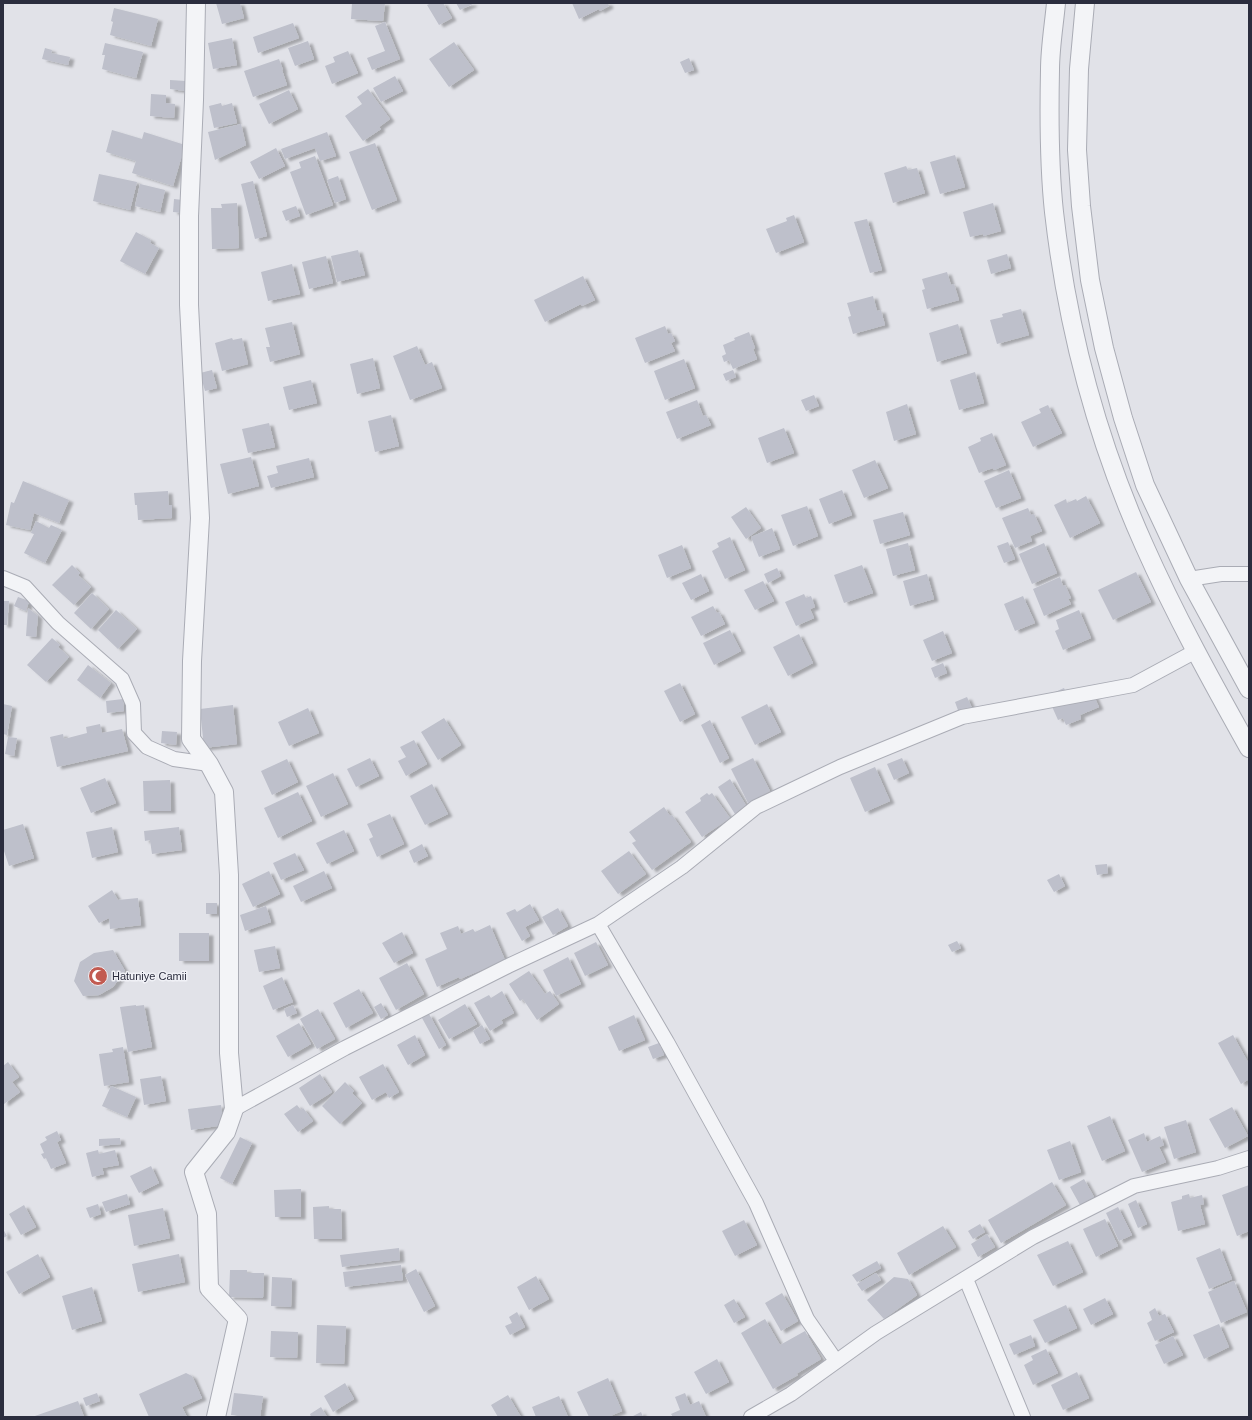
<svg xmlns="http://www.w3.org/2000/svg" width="1252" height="1420" font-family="Helvetica,sans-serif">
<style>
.building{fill:#bec0cb;filter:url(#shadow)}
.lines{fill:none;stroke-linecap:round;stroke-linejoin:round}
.minor-casing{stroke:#aaacb5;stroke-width:16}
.tertiary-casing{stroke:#aaacb5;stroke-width:20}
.minor{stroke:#f3f4f7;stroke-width:14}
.tertiary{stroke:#f3f4f7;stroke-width:18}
.labels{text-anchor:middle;stroke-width:3;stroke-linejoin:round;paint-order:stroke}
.poi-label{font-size:11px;fill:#2b2d3e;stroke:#f0f1f6;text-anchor:start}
</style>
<defs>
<filter id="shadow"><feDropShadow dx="4.5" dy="2.5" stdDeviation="1" flood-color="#0004"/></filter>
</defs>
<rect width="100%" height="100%" fill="#e1e2e8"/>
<path class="building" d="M216,3H240L244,18L222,24Z
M352,3H385L383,21L351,19Z
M431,3H443L452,18L439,25L427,5Z
M456,3H472L473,4L460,10Z
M572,3H608L609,6L600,11L599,9L579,19Z
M114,8L158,19L151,46L110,35L113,22L111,21Z
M385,22L400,59L372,70L367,58L385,51L375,26Z
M293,23L299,38L258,53L253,37Z
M232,38L237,65L213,69L208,43Z
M308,41L314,59L295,66L288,48Z
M454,42L474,70L449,87L429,59Z
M105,43L143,52L136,78L102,69L105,55H102Z
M45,48L52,50L51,53L70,57L68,65L42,59Z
M348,51L358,73L332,84L325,66L335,62L333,57Z
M689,58L694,70L685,73L680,62Z
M279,59L283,70H282L287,85L253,97L244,71Z
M395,76L403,91L381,102L373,88Z
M170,80L186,81V91L170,89Z
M368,89L390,119L379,127L381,129L363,141L345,116L362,104L357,97Z
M289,90L298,109L269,124L259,104Z
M151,94L166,95V103L175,104L174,118L150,116Z
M221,103L222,106L232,103L237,123L214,128L209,106Z
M241,124L246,145L215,160L208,132Z
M112,130L142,139L144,132L185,145L173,186L132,173L136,161L106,152Z
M327,132L336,156L320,161L315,148L285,159L281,149Z
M375,143L397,200L372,210L349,152Z
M276,148L285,166L259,179L250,162Z
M955,155L965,187L940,194L930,162Z
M315,156L333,205L306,215L290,172L301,168L299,162Z
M906,166L908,170L917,168L925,193L893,203L884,173Z
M99,174L137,182L130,210L93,201Z
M338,176L346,199L335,203L327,180Z
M253,181L267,236L255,239L241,184Z
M140,184L165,190L160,212L135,206Z
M174,199L183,200V213L173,212Z
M237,203L239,248L212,249L211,208H222L221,204Z
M993,203L1001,231L983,236V234L970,237L963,212Z
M296,206L300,216L286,221L282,211Z
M794,215L804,242L776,253L766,229L787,221L786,218Z
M867,219L882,270L870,273L854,222Z
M136,232L151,240L150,243L159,248L145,274L120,261Z
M358,250L365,275L337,282L331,256Z
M1007,254L1011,268L991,274L987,260Z
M326,256L333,283L309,289L302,262Z
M292,264L300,294L268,301L261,272Z
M947,272L951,285L954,284L959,300L927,309L922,290L925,289L922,279Z
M583,276L595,300L582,306L581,304L545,322L534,300Z
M873,296L877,311L881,310L885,325L853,334L848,317L851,316L847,303Z
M1021,309L1029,335L997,344L990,320L1003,317L1002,314Z
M292,322L300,354L270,362L266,347H270L265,328Z
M958,324L967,353L937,362L929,333Z
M665,326L668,334L671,333L675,341L671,343L675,351L645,363L635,338Z
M749,332L755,348L753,349L757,359L733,369L729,360L724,362L722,356L726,354L723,345L735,340L734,338Z
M232,338L233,340L242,338L248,364L222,371L215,343Z
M417,346L425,365L432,362L442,388L410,400L393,356Z
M373,358L380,388L357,394L350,364Z
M684,359L695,388L665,400L654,371Z
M212,370L217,388L205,391L200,373Z
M733,370L736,377L726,381L723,374Z
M975,372L984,403L959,410L950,380Z
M311,380L317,403L289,410L283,387Z
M814,395L819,406L806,411L801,400Z
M697,400L703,416L706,415L711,425L677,439L666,412Z
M907,404L916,434L894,441L886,412Z
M1048,405L1062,433L1033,447L1021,422L1041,413L1039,409Z
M391,415L399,446L375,452L368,421Z
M269,423L275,447L248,453L242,429Z
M784,428L794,453L767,463L758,438Z
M992,433L1006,465L994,470L993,468L979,473L968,447L981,441L980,438Z
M251,457L259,486L228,494L220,464Z
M309,458L314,477L271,488L267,476L278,473L276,466Z
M875,460L888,488L864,498L852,470Z
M1009,470L1021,498L996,508L984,481Z
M23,481L69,500L59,523L34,513L30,530L6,525L11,502L14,503Z
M842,490L852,515L829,524L819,499Z
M168,491L169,505H172V518L138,520L137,505H135L134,493Z
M1086,496L1100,523L1070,538L1054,505L1066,499L1067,503L1076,499L1077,501Z
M807,506L818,536L793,546L781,515Z
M746,507L761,528L746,539L731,517Z
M1028,508L1031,515L1034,514L1042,531L1030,536L1032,541L1015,548L1002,518Z
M903,512L910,535L880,544L873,520Z
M36,521L49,528L51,525L62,530L45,563L24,553L34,534L31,533Z
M772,528L780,549L759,557L751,537Z
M730,537L745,570L725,579L712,551L719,547L717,543Z
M1008,542L1015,559L1004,563L997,546Z
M908,543L915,570L893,576L886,549Z
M1044,543L1057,573L1032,584L1019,554Z
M682,545L691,568L667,578L658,555Z
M72,565L80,573L78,575L91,587L74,605L52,585Z
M862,565L873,593L844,603L834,575Z
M777,568L781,576L768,583L764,574Z
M1136,572L1151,602L1113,620L1098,590Z
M701,574L709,591L691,600L682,583Z
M927,574L934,599L910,606L903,581Z
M1060,577L1063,586L1065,585L1071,598L1068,599L1071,604L1044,616L1033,589Z
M763,581L774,601L755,610L744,590Z
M92,593L109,609L91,629L74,613Z
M804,594L806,598L811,596L815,607L810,609L814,618L796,626L785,602Z
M1023,596L1035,623L1015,631L1004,604Z
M18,597L29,601L26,611L14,606Z
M3,601H9L7,625H3Z
M713,606L717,613L719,612L725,624L701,636L691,617Z
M28,608L38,616L36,637L26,636Z
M116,610L137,629L118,649L98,630Z
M1079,610L1091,638L1063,650L1055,631L1059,629L1056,620Z
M730,630L741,651L714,665L703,643Z
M943,631L952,653L932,661L923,640Z
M799,634L813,663L788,676L773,647Z
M52,638L60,645L58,647L69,657L46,682L27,665Z
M943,663L947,673L935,678L931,668Z
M88,665L111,683L100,698L77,680Z
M680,683L695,714L680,722L664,691Z
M1064,688L1067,695L1093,694L1099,707L1080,715L1081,719L1066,725L1063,718L1058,720L1050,702L1053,693Z
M967,697L972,708L959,713L955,702Z
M123,699L124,711L107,713L106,701Z
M3,704L12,706L7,735L3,734Z
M767,704L781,732L755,745L741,717Z
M233,705L237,744L204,748L200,709Z
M308,708L319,733L289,746L278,722Z
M444,718L461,745L438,760L421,732Z
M710,720L729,758L720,763L701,725Z
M100,724L102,733L122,729L128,751L57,767L50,737L63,734L64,739L87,733L86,727Z
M162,731L177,732L176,745L161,743Z
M8,737L17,738L14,756L5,754Z
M414,740L427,764L406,776L398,761L406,757L400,747Z
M370,758L379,776L356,787L347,769Z
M753,758L770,791L748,803L731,769Z
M902,758L909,773L894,780L887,764Z
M287,759L298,782L272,795L261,771Z
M875,767L890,801L865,812L850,778Z
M333,773L348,804L321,817L306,786Z
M105,778L116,803L91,813L80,788Z
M730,779L747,807L735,814L718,787Z
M170,780L171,811H144L143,781Z
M432,784L448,814L425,825L410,796Z
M298,792L312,821L278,838L264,808Z
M707,793L709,795L712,793L730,818L702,837L685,812L701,801L700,798Z
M664,807L670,816L672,815L691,842L652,870L632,843L636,841L629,832Z
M390,814L404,844L377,857L369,839L373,837L367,824Z
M23,824L34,858L9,866L3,848V830Z
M112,827L118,852L92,858L86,832Z
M179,827L182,850L152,854L150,840L145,841L144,831Z
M344,830L354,851L327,864L316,843Z
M422,844L428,856L414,863L409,851Z
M629,851L646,874L618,894L601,871Z
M295,853L304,870L281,880L273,863Z
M1107,864L1108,873L1097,875L1095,865Z
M269,871L280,894L253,907L242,884Z
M324,871L332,888L301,902L293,886Z
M1059,874L1065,886L1054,892L1047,880Z
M112,890L118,900L138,898L141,925L110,929L109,918L99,923L88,906Z
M206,903H217V914H206Z
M530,904L539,920L525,927L530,936L522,941L506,913L515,909L517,912Z
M266,906L271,922L245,931L240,915Z
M558,908L568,926L553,935L542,917Z
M490,925L505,960L460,979L459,977L437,987L425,959L447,949L440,933L458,926L461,934L473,929L475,932Z
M402,932L413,953L394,963L382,943Z
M179,933H209V961H179Z
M957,941L961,948L952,952L948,945Z
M596,942L608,965L585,976L574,953Z
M275,946L280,968L259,972L254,950Z
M113,950L125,971L113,987L99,995L83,996L74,981L80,962L94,953Z
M568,957L581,984L556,996L543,970Z
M407,963L424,994L396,1010L379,978Z
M529,971L545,994L550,991L559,1004L537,1020L523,999L520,1001L509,984Z
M282,977L293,1002L273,1010L263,986Z
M359,989L373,1013L346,1028L333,1003Z
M502,991L514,1013L501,1020L503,1023L490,1031L474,1003L489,995L491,998Z
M381,1003L388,1015L381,1019L374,1007Z
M465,1004L477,1024L449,1039L438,1020Z
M136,1005V1006L144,1005L152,1047L128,1052L120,1007Z
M293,1005L297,1013L287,1017L284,1009Z
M318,1009L335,1039L317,1049L300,1019Z
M429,1014L446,1045L439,1049L422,1018Z
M634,1015L645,1040L619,1051L608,1027Z
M299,1023L311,1044L288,1057L276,1036Z
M482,1025L490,1039L480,1044L473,1031Z
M415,1035L425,1055L408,1065L397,1045Z
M1233,1035L1249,1064V1079L1241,1084L1218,1043Z
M659,1043L664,1055L653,1059L648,1047Z
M123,1047L129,1082L104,1086L99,1054L113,1052L112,1049Z
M8,1062L19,1077L12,1082L20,1092L4,1104L3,1102V1066Z
M383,1064L399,1092L389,1098L386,1092L372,1100L359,1077Z
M320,1074L332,1092L310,1106L299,1088Z
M161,1076L166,1101L144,1105L140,1079Z
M345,1082L354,1091L352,1093L362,1103L340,1124L322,1106Z
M111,1086L136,1097L127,1117L102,1106Z
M221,1105L224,1125L191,1130L188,1109Z
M297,1105L301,1110L303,1108L313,1121L298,1132L284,1114Z
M1232,1107L1248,1136L1225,1148L1209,1119Z
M1110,1116L1125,1151L1102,1161L1087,1126Z
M1186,1120L1196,1152L1174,1159L1164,1127Z
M57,1131L61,1140L57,1142L66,1163L51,1169L46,1158L44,1159L41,1154L44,1153L40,1144L47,1140L45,1137Z
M1144,1133L1147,1142L1160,1136L1164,1145L1159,1147L1166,1162L1142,1172L1128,1140Z
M240,1137L252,1143L232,1184L220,1178Z
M120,1138L121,1144L99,1146V1139Z
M1070,1141L1081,1172L1059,1180L1047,1150Z
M98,1150L99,1154L115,1150L119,1165L102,1168L104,1174L92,1177L86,1153Z
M151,1166L159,1183L139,1193L130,1176Z
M1084,1179L1094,1197L1080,1205L1070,1187Z
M1052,1182L1066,1205L1001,1243L988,1220Z
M1249,1185V1231L1237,1236L1222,1195Z
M301,1189V1217H275L274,1190Z
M127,1194L130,1204L106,1212L102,1202Z
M1189,1194L1190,1198L1202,1195L1204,1204L1200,1205L1205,1224L1178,1231L1171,1202L1182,1199V1196Z
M1136,1200L1147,1224L1138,1228L1128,1204Z
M98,1204L101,1214L90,1218L86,1208Z
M24,1205L36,1227L21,1235L9,1214Z
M329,1206V1209H341L342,1239H314L313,1207Z
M1118,1207L1132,1235L1119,1241L1106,1213Z
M163,1208L170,1238L134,1246L128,1215Z
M1105,1219L1118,1246L1096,1257L1083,1229Z
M744,1220L757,1245L735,1256L722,1231Z
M980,1224L985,1232L973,1239L968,1231Z
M943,1226L956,1247L909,1275L897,1253Z
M3,1229L7,1236L3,1238Z
M987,1234L995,1247L978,1257L971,1244Z
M1068,1241L1083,1272L1053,1286L1037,1255Z
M399,1248L400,1260L342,1267L340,1255Z
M1220,1248L1232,1279L1209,1289L1196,1258Z
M38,1254L50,1277L19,1294L6,1272Z
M179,1254L185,1282L138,1292L132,1264Z
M877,1261L881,1268L857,1282L852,1275Z
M401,1265L403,1280L345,1287L343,1272Z
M416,1269L435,1306L424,1312L405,1275Z
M230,1270H247V1273H264L263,1298L229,1297Z
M876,1273L881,1280L862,1291L857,1284Z
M536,1276L549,1299L529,1310L517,1287Z
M272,1277L292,1278L291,1307L271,1306Z
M894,1277L908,1279L917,1295L884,1319L867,1300Z
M1234,1281L1247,1312L1221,1323L1208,1292Z
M92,1287L102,1321L72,1330L62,1296Z
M782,1293L798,1321L781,1331L765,1303Z
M1105,1298L1113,1314L1091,1325L1083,1309Z
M734,1299L745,1317L734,1323L724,1305Z
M1066,1305L1077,1328L1045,1343L1033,1320Z
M1155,1308L1159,1316L1165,1314L1174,1332L1155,1341L1147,1323L1152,1320L1149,1312Z
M517,1312L525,1327L510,1335L505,1326L512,1323L509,1317Z
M765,1319L780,1345L805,1331L821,1359L796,1374L798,1375L773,1389L741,1333Z
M1219,1324L1229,1347L1204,1359L1193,1335Z
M317,1325L346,1326L344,1364L316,1363Z
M271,1331L298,1332L297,1358L270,1357Z
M1031,1335L1035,1346L1014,1355L1009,1344Z
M1173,1336L1183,1355L1164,1364L1155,1345Z
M1046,1349L1058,1373L1033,1385L1024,1365L1033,1360L1031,1356Z
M717,1359L729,1382L706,1394L694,1372Z
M1077,1372L1089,1398L1063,1410L1051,1385Z
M186,1373L192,1376L202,1398L182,1407L187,1417H149L139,1394Z
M608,1378L622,1411L608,1417H589L577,1392Z
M345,1383L354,1399L333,1412L324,1396Z
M97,1393L100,1401L86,1406L83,1398Z
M234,1393L263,1396L260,1417L231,1415Z
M685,1393L690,1405L699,1401L706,1417H673L671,1414L680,1410L675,1397Z
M508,1395L521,1417H498L491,1405Z
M559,1396L568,1417H536L532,1407Z
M78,1401L84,1417H32Z
M321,1407L327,1417H311L310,1414Z
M641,1412L643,1417H631Z"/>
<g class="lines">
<defs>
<path id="minor" d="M3,578L25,587L58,623L122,679L133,704L134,733L147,747L174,759L209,764
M1189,579L1221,574H1249
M598,924L667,1042L756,1203L807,1319L836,1361
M234,1109L345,1048L508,966L598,924L682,867L756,807L840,767L962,717L1133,685L1196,651
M966,1279L1023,1417
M751,1417L791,1394L876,1333L1033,1237L1134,1186L1218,1168L1249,1158"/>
<path id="tertiary" d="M196,3L194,100L189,216V305L200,518L192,661L191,739L209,764L224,792L229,875V1053L234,1109L226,1132L194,1172L207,1214L209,1288L238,1319L216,1417
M1056,3C1054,25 1050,48 1050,70C1049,117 1049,165 1054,212C1067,326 1097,440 1144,545C1175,615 1212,682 1249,748
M1085,3L1079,69L1077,150L1081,206L1090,280L1104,348L1123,418L1145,485L1189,579L1249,689"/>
</defs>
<use href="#minor" class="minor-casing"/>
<use href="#tertiary" class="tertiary-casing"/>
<use href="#minor" class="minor"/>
<use href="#tertiary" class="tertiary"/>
</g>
<defs>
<symbol id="mosque-disc" viewBox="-11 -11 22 22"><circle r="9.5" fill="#c25b51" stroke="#f0f1f6"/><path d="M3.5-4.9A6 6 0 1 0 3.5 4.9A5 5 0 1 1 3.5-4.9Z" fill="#fff"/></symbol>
</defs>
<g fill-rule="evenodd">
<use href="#mosque-disc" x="87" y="965" width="22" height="22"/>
</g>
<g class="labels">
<g class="poi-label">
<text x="112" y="980">Hatuniye Camii</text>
</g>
</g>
<rect width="1252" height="1420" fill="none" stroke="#2b2d3e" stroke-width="8"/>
</svg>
